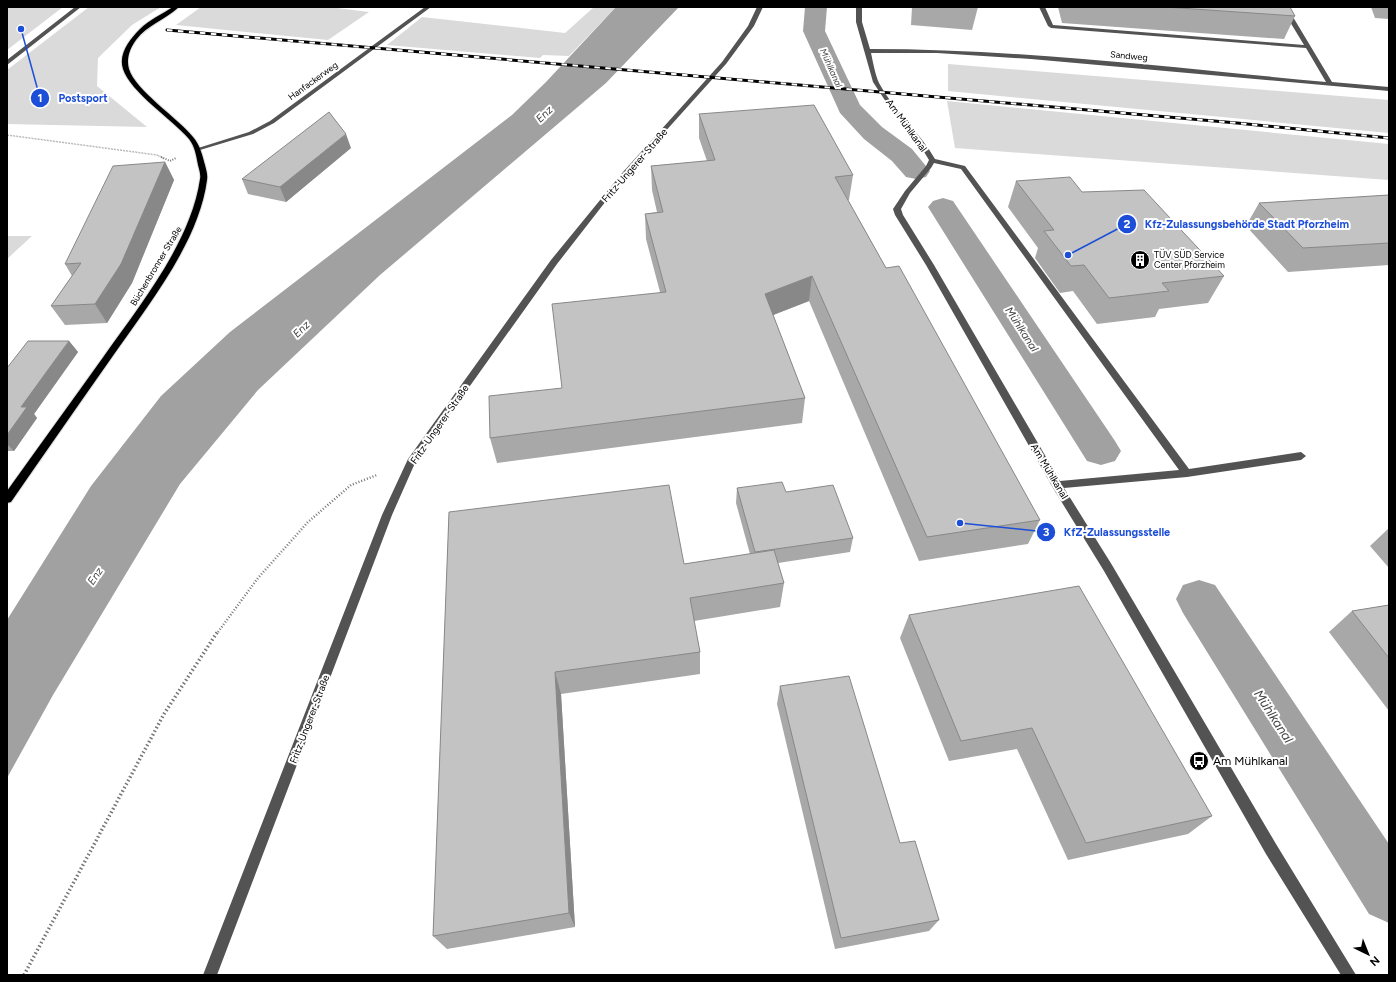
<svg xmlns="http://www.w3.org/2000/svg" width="1396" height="982" font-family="Figtree,sans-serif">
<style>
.green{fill:#dadada}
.water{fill:#a1a1a1}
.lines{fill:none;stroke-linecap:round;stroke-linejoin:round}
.canal{fill:#a1a1a1;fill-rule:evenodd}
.major-casing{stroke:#dbdbdb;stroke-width:2}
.path-far3{stroke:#757575;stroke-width:1.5;stroke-dasharray:0.5 1;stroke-linecap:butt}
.path-far2{stroke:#757575;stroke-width:2;stroke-dasharray:1 1.5;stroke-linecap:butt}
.path-far1{stroke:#757575;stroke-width:2.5;stroke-dasharray:1 2;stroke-linecap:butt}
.path{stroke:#757575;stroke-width:3.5;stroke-dasharray:1.5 2.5;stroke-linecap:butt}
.minor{fill:#535353;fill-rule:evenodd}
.major{fill:#000;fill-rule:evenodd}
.rail-casing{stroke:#000;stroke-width:3}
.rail{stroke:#fff;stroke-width:2;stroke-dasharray:5.5;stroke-linecap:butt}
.wall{fill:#a8a8a8}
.shaded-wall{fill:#888}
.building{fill:#c3c3c3;stroke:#888}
.labels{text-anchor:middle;stroke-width:4;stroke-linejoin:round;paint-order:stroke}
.far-street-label{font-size:9px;fill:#000;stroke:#fff}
.far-water-label{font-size:9px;font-style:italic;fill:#424242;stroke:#fff}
.far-poi-label{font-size:9px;fill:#000;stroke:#fff;text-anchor:start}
.street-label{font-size:10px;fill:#000;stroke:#fff}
.water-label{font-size:11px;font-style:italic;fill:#424242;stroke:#fff}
.near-poi-label{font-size:12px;fill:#000;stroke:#fff;text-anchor:start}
.near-water-label{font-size:13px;font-style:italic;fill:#424242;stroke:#fff}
.leader{fill:none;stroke:#1d4ed8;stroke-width:1.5}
.callout-dot{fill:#1d4ed8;stroke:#fff;stroke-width:1.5}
.mark-label{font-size:12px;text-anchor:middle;font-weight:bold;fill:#fff}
.callout-label{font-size:11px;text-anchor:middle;font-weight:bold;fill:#1d4ed8;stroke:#fff;stroke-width:4;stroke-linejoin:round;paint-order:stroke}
</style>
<rect width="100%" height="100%" fill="#fff"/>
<path class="green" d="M7,7H63L7,50Z
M89,7H161L132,25L98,58L97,86L147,127L7,124V70Z
M201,7H329L369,12L328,40L176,25Z
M594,7H616L569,56L543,55L540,58L387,45L422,17L565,33Z
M948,64L1389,100V133L948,91Z
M947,101L1389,144V180L955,148Z
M7,236H32L7,259Z"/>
<path class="water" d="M616,7H679L606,83L380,275L258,390L180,484L53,695L7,778V620L91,486L161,396L230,332L512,115L546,82Z"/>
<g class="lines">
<path class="canal" d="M805,7H827L825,31L860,105L882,127L912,149L930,171L926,177L916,179L906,177L892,161L864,139L840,113L803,31Z
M943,198L953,201L1115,441L1121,451L1115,461L1101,465L1087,461L928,207L933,201Z
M1199,580L1215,585L1389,844V923L1369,914L1183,613L1176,599L1183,585Z"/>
<defs>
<path id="major" d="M173,7H179C165,20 147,25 136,40C130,48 126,59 129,69C135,90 179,119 193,137C200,145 202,154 205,165C206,169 208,175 207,180C199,243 146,308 110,360C77,407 44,454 11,502L7,503V491C39,446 72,401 104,356C140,305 191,242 200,179C201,175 199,169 198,165C196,155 195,147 189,139C173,120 130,92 123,69C118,54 130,39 140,29C149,20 162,14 173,7Z"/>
</defs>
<use href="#major" class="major-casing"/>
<path class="path-far3" d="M7,135L157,155L163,158"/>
<path class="path-far2" d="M161,157L170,161L176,158"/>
<path class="path-far1" d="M218,632L258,578L308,522L351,485L377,475"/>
<path class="path" d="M24,975L164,714L218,631"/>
<path class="minor" d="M75,7H81L7,65V60Z
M425,7H431L274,123L253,134L200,150L195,149L249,132L270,121Z
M757,7H763L754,26L726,64L627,174L557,264L415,463L392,515L217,975H203L382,515L408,459L551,260L623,172L722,62L748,26Z
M856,7H862V22L870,49C1022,49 1174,68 1326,82L1306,48L1051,28L1048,26L1039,7H1045L1053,25L1304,45L1281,7H1287L1332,82L1389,87V91L1031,59L937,53H871C873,62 875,74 879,83C894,111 919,131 935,159L965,166L1189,469L1301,452L1306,456L1301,460L1187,477L1064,488L1112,565L1276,844L1356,975H1341L1266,854L1104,571L1053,488L926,265L895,215L893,209L905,191L926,166L929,160L921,147L890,108L873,82L856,22ZM934,163L961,169L1179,470L1060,481L934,265L903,215L901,209L910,193L931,168Z"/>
<use href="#major" class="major"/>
<defs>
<path id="rail" d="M167,30L1237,123L1389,138"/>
</defs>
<use href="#rail" class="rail-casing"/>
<use href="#rail" class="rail"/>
</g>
<path class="wall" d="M912,7H978L972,30L911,25Z
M1058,7H1290L1295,16L1284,39L1062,23Z
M1371,7H1389V19L1375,18Z
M699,114L853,175L849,200H848L886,268L1040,520L1028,544L919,561L809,301L773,315L805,398L802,423L497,463L490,438L562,388L660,292L646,239L645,214L657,212L652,190L651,166L707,161L699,138Z
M351,148L286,202L248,194L242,179Z
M165,162L174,180L132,283L107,323L65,325L51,306L72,276L65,264Z
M1016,181L1082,192L1224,276L1208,303L1159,309L1155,317L1097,324L1073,291L1060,293L1035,258L1038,248L1008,207Z
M1389,195V265L1288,272L1246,226L1259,203Z
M69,341L78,352L34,414L37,418L14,451H7V368Z
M737,488L786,492L853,538L850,552L778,563L784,583L780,607L694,621L700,652V674L561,694L575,927L447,949L433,936L449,512L684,564L750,554L736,503Z
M1389,528V568L1370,546Z
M1389,605V711L1329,632L1352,611Z
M909,615L1212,816L1188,834L1068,860L1017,749L949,761L900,638Z
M780,686L900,843L939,920L929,931L835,949L777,704Z"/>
<path class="shaded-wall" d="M346,134L351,148L286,202L280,187Z
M165,162L174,180L132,283L107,323L95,304Z
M812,276L809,301L763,319L765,294Z
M69,341L78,352L34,414L37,418L14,451L7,444V435L21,407Z
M555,672L561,694L575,927L569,913Z"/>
<path class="building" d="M1165,7H1290L1295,16Z
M814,105L853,175L835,177L886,268L899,266L1040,520L927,537L812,276L765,294L805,398L490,438L489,396L562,388L552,304L666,292L645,214L663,212L651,166L715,160L699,114Z
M329,112L346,134L280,187L242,179Z
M165,162L121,264L95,304L51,306L81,263L65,264L113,166Z
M1070,177L1082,192L1144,190L1224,276L1162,283L1169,291L1109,298L1084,265L1071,266L1044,231L1054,230L1016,181Z
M1389,195V243L1303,248L1259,203Z
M28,341H69L21,407H27L7,435V368Z
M782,482L786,492L833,485L853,538L755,552L737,488Z
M669,485L684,564L774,550L784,583L690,598L700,652L555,672L569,913L433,936L449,512Z
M1079,586L1212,816L1086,843L1032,728L961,741L909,615Z
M1389,605V658L1352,611Z
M849,676L900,843L915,841L939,920L841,938L780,686Z"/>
<defs>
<symbol id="building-disc" viewBox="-11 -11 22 22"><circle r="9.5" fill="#000" stroke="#fff"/><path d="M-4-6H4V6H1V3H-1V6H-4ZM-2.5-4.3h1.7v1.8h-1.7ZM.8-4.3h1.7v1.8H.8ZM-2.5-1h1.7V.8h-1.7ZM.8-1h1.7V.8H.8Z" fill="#fff"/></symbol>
<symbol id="bus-disc" viewBox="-11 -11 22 22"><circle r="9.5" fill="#000" stroke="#fff"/><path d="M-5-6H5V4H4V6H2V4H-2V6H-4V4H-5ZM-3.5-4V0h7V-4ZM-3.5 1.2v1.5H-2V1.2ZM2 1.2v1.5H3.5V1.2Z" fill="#fff"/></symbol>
</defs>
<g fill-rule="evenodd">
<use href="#building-disc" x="1129" y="249" width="22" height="22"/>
<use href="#bus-disc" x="1188" y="750" width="22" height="22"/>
</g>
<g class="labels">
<g class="far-street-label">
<text transform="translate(1129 56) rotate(5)" y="3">Sandweg</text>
<text transform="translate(313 81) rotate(-36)" y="3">Hanfackerweg</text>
<text transform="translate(156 266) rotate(-59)" y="3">Büchenbronner Straße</text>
</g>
<g class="far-water-label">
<text transform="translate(831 68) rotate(66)" y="3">Mühlkanal</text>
</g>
<g class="far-poi-label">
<text x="1154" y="258">TÜV SÜD Service<tspan x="1154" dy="10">Center Pforzheim</tspan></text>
</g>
<g class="street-label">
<text transform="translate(907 125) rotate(54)" y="4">Am Mühlkanal</text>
<text transform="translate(634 165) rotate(-49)" y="4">Fritz-Ungerer-Straße</text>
<text transform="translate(439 424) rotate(-55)" y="4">Fritz-Ungerer-Straße</text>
<text transform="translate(1050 471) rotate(59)" y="4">Am Mühlkanal</text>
<text transform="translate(309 719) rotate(-69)" y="4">Fritz-Ungerer-Straße</text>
</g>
<g class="water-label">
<text transform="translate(544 114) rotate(-44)" y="4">Enz</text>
<text transform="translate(301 329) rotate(-44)" y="4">Enz</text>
<text transform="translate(1022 329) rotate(57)" y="4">Mühlkanal</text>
<text transform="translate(95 576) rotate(-55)" y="4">Enz</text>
</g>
<g class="near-poi-label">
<text x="1213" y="765">Am Mühlkanal</text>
</g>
<g class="near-water-label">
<text transform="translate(1274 716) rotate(57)" y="5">Mühlkanal</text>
</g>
</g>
<path class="leader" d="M21 29L40 98M1068 255L1127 224M960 523L1046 532"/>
<g class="callout-dot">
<circle cx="21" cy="29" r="4"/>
<circle cx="1068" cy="255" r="4"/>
<circle cx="960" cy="523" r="4"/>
<circle cx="40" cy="98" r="10"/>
<circle cx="1127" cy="224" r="10"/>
<circle cx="1046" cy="532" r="10"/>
</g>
<g class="mark-label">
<text x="40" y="102">1</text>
<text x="1127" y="228">2</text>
<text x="1046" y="536">3</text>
</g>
<g class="callout-label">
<text x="83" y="102">Postsport</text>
<text x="1247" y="228">Kfz-Zulassungsbehörde Stadt Pforzheim</text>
<text x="1117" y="536">KfZ-Zulassungsstelle</text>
</g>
<rect width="1396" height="982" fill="none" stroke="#000000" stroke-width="16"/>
<g transform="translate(1368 954) rotate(137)" stroke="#ffffff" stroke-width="3" paint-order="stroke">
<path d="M0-3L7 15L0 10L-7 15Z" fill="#000000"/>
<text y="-6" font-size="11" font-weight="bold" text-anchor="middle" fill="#000000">N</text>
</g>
</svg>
